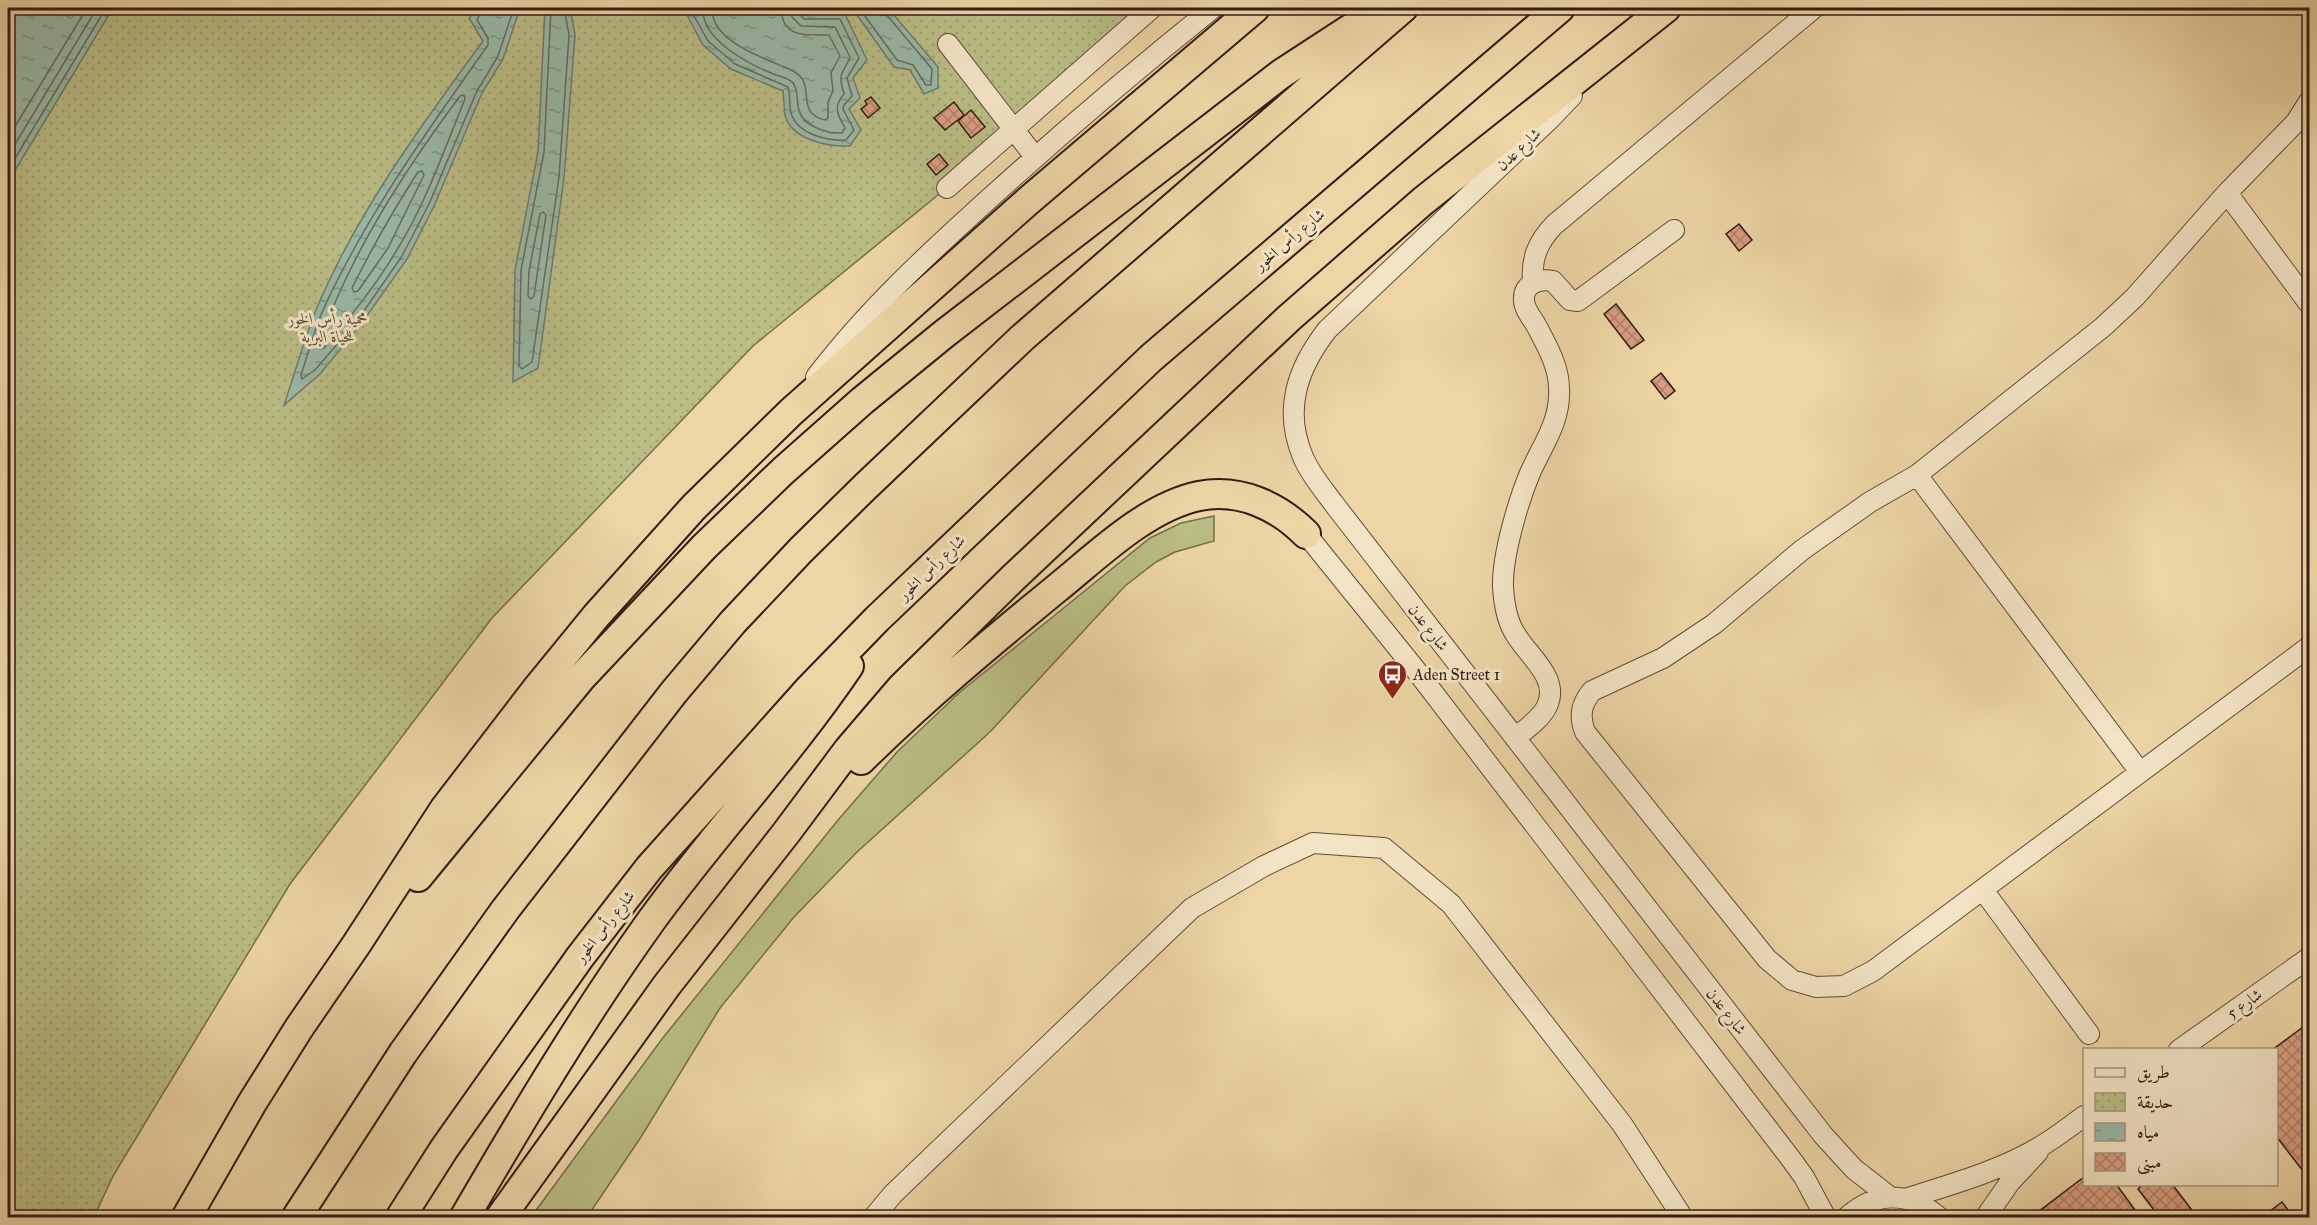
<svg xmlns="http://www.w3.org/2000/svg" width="2317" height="1225" font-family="'IM FELL Great Primer',Amiri,serif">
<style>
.green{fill:#babd85;stroke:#766d4c;stroke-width:1.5}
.park{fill:url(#park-dots);stroke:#766d4c;stroke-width:1.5}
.water{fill:url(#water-ripples);stroke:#707b6c;stroke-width:1.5}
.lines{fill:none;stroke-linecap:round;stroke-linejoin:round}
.shore{stroke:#666b5e;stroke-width:1.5}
.building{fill:url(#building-cross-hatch);stroke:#331d14;stroke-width:1.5}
.minor-casing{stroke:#624b38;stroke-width:22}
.highway-casing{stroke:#331d14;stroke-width:32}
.minor{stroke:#f3e4c5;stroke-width:20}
.highway{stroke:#edd5a6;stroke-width:28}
.labels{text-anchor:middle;stroke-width:6;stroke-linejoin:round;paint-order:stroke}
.street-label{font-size:16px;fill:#331d14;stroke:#f3e4c5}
.park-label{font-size:16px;font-style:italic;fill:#5c4d36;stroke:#f3e4c5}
.poi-label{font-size:16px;fill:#331d14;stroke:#f3e4c5;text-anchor:start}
</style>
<defs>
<pattern id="park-dots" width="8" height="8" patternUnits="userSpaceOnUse" patternTransform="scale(1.5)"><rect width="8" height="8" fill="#babd85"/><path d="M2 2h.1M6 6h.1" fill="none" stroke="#a0a272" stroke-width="1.8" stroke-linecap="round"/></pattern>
<pattern id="water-ripples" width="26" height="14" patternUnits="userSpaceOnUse" patternTransform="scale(1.5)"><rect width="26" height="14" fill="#99b9a7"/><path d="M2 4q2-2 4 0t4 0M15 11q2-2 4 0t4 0" fill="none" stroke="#7d9687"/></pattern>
<pattern id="building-cross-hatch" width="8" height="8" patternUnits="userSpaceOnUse" patternTransform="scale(1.5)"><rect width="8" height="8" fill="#d99e81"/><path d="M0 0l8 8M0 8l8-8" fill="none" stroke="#b18068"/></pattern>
</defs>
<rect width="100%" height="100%" fill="#edd5a6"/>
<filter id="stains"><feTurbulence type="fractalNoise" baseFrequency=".00333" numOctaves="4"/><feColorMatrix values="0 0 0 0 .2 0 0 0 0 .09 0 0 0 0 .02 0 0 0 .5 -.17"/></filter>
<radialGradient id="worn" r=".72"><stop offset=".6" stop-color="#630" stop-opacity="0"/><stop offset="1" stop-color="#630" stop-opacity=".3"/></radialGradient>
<path class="green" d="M1214,516V541L1175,552L1156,562L1125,586L990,732L857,852L794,917L720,1008L641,1137L587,1217H531L662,1039L838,820L897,752L960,692L1150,538L1181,523Z"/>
<path class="park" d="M8,8H1167L753,346L492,618L290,884L113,1176L94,1217H8Z"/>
<path class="water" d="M8,8H113L8,182Z
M479,8H520L503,59L482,93L434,206L407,259L361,324L320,374L284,405C295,373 304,340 316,310C357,212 421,126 483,41L469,18Z
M545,8H570L575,35L564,178L538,368L513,382L515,270L538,152Z
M690,8H802L806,13L844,12L867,60L853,78L860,98L849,109L861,130L850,146C829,147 791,140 785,115C784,108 784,99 783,91L731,69L703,45L688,17Z
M852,8H888L938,67V88L924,94L910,70L894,67Z"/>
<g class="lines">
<path class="shore" d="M483,8L477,20L488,38V45C428,130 367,214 323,310C314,331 308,354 301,375L302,379L315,370L357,321L402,256L429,204L477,91L498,56L514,8
M551,8L544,152L521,270L519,366L522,369L532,362L559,177L569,35L564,8
M695,8L694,16L708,41L735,64L788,87C791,96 788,107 792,116C800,135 828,141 846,140L854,130L843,109L844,105L852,96L847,78L859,58L840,19H804L798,13L797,8
M703,8C701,40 750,65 776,75C782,77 788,78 793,83C799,91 796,101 799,110C802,126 828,134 842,133L845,128C837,114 833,107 844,94C837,69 843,76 850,57L835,27L801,26L792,17L790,8
M712,8C711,43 768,59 793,71C818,83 793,114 826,120L828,118V102L833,91L831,73L840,56L829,35C807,35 782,39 781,8
M859,8L897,60L913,65L926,85H931L932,69L886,14L884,8
M464,95L465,99C444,150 425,206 395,253C375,287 349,318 324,348L320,349L319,345C348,257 405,170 460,96Z
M8,138L87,8
M8,156L97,8
M8,170L106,8
M422,171L424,175L388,248L358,291L354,292L352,288C372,248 394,209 418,172Z
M543,212L546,215L534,296L531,299L528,296L529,271L540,214Z"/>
</g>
<path class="building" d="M871,97L880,108L868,118L861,109L867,104L865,101Z
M954,102L964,115L945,130L934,118Z
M971,110L985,127L971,138L958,121Z
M939,154L948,165L936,175L927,164Z
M1739,224L1752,240L1739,251L1726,234Z
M1616,304L1644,340L1631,349L1604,314Z
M1661,373L1675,391L1665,399L1651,381Z
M2310,1022V1180L2276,1136V1050H2272Z
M2084,1177V1184H2116L2141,1218H2030Z
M2143,1184H2172L2191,1209L2181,1218H2160L2138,1189Z
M2282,1202L2294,1218H2261Z"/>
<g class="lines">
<defs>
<path id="minor" d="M948,44L1035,157
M1572,96L1550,119L1327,330C1297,369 1283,410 1303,457C1310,474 1323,489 1334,504L1823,1135L1854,1169L1890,1197
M2310,100L2296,122L2227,193L2135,297L2103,327L1917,475L1870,502L1802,550L1714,624L1663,658L1592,691C1581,704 1579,716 1585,732L1767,959L1792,980L1816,987L1844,986L1873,971L2310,646
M947,188L1152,8
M2227,193L2310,305
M1533,283C1531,259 1537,243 1554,225L1814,8
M816,377C867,310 928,254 991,197C1063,132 1137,69 1213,8
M1917,475L2140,772
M1306,534L1415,669L1791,1159L1804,1177L1826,1218
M1515,738C1526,729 1541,719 1547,706C1560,678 1529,657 1516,635C1507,622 1504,603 1503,587C1502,556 1518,502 1530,473C1543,444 1561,421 1559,388C1559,366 1546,344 1536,325C1532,318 1524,309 1524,300C1523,284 1539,278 1553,281L1570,300L1578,301L1674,230
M1983,890L2089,1034
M2179,1050L2310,957
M1908,1198C1953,1184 2006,1169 2046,1143C2059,1135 2072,1125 2084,1116
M873,1218L893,1194L1192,908L1264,866L1313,843L1384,848L1451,904L1622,1124L1683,1218
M1846,1218C1877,1190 1909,1191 1940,1218
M1985,1218L2010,1182L2038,1152"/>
<path id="highway" d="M861,760C923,699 989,644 1056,589C1097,556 1146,507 1199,496C1240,488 1278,506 1306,534
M418,877L581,678L704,547L783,471L862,401L944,334L1281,74L1350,29L1376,16
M186,1218L252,1103L299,1028L356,945L445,808L538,687L596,616L694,507L791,412L1028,201L1255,8
M296,1218L403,1053L505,910L674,692L733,622L801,550L865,487L1022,338L1403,8
M400,1218L444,1149L580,957L649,868L808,690L877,619L1151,358L1560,8
M464,1218C523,1117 583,1016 651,921C714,834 788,756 849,666
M500,1218L667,985L786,833L848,750L901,688L1013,578L1289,318L1423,201L1666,8"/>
</defs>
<use href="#minor" class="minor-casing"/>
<use href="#highway" class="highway-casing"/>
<use href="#minor" class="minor"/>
<use href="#highway" class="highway"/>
</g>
<defs>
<symbol id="bus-pin" viewBox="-11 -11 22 30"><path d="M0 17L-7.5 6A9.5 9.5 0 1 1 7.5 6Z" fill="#8f2418" stroke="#f3e4c5"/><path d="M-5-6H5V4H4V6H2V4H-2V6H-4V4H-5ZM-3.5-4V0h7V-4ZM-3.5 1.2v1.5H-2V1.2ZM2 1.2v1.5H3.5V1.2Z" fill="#fff"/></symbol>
</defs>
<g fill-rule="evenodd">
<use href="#bus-pin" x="1376" y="658" width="33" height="45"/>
</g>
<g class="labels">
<g class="street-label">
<text transform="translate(1518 149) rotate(-43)" y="6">شارع عدن</text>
<text transform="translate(1289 239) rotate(-40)" y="6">شارع رأس الخور</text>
<text transform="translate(931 567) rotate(-44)" y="6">شارع رأس الخور</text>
<text transform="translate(1429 627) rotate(52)" y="6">شارع عدن</text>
<text transform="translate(604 926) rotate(-52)" y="6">شارع رأس الخور</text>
<text transform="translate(2244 1003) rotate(-35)" y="6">شارع 5</text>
<text transform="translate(1727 1011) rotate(52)" y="6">شارع عدن</text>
</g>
<g class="park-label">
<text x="328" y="324">محمية رأس الخور<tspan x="328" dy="18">للحياة البرية</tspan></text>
</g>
<g class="poi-label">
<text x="1413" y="680">Aden Street 1</text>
</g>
</g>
<rect width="2317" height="1225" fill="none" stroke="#edd5a6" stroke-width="30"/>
<rect x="9" y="9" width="2299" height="1207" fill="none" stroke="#331d14" stroke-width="3"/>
<rect x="15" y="15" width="2287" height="1195" fill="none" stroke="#331d14" stroke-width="1.5"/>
<rect x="2083" y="1048" width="195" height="138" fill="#f3e4c5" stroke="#a6947e" stroke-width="1.5"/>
<rect x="2095" y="1068" width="30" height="9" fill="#f3e4c5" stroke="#a6947e" stroke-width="1.5"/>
<text x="2137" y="1078" font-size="18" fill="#331d14">طريق</text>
<rect x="2095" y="1093" width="30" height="18" fill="url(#park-dots)" stroke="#a6947e" stroke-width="1.5"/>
<text x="2137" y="1108" font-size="18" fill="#331d14">حديقة</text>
<rect x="2095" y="1123" width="30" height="18" fill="url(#water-ripples)" stroke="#a6947e" stroke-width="1.5"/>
<text x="2137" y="1138" font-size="18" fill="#331d14">مياه</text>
<rect x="2095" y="1153" width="30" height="18" fill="url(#building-cross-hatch)" stroke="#a6947e" stroke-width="1.5"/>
<text x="2137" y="1168" font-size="18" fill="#331d14">مبنى</text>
<rect width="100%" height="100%" filter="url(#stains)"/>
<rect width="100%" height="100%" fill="url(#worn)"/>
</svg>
